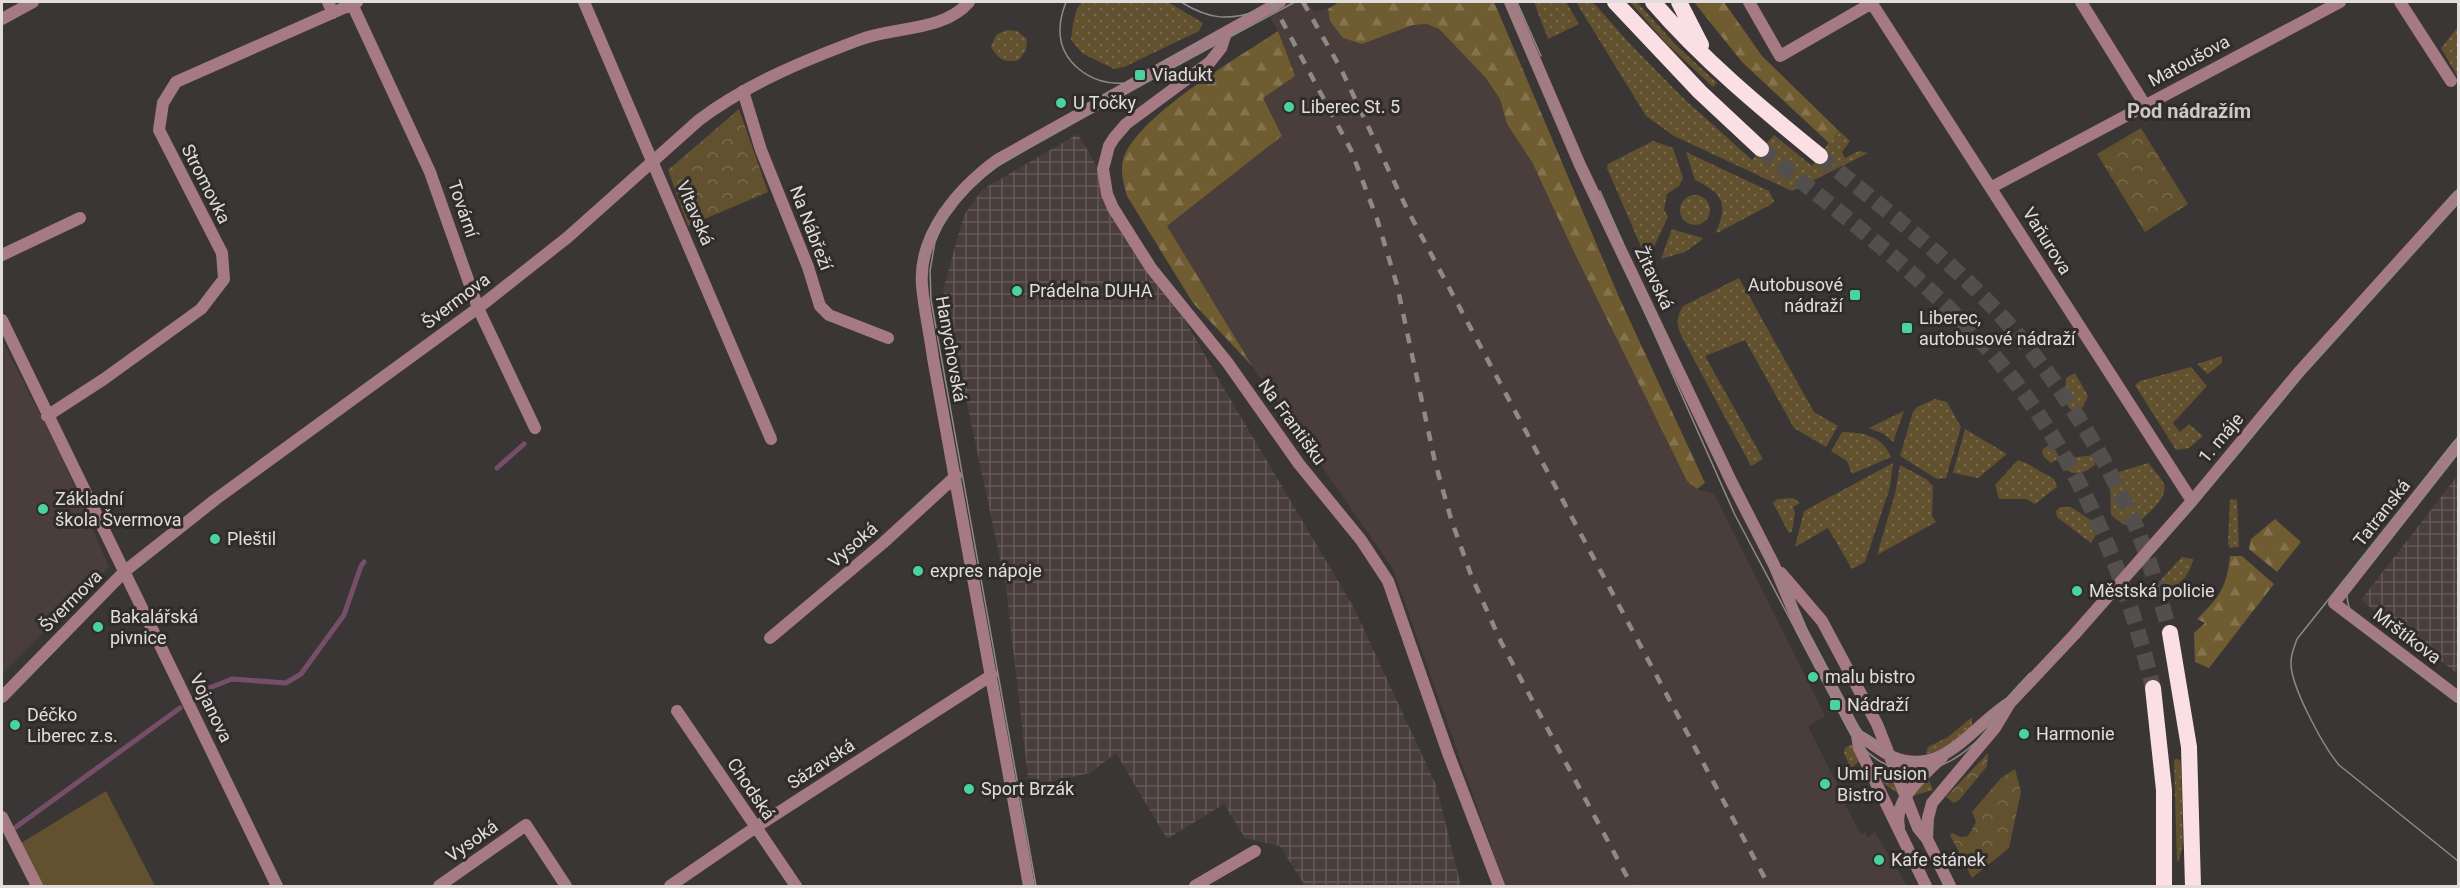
<svg xmlns="http://www.w3.org/2000/svg" width="2460" height="888" font-family="Roboto,sans-serif">
<style>
.built{fill:#493e3c}
.industrial{fill:url(#industrial-grid)}
.grass{fill:url(#grass-dots)}
.forest{fill:url(#forest-firs)}
.park{fill:url(#park-crowns)}
.garden{fill:#62512e}
.lines{fill:none;stroke-linecap:round;stroke-linejoin:round}
.stream{stroke:#764e68;stroke-width:5}
.trunk-tunnel{stroke:#534f4e;stroke-width:16;stroke-dasharray:16 8;stroke-linecap:butt}
.minor{stroke:#a67a82;stroke-width:12}
.tertiary{stroke:#a67a82;stroke-width:12}
.trunk{stroke:#fadfe4;stroke-width:16}
.tram{stroke:#8d8a89;stroke-width:1.5}
.rail{stroke:#8d8a89;stroke-width:4.5;stroke-dasharray:10 10;stroke-linecap:butt}
.poi-dot{fill:#49d49d;stroke:#302c2b;stroke-width:2}
.labels{text-anchor:middle;stroke-width:6;stroke-linejoin:round;paint-order:stroke}
.street-label{font-size:18px;fill:#e0dddc;stroke:#302c2b}
.poi-label{font-size:18px;fill:#e0dddc;stroke:#302c2b;text-anchor:start}
.neighbourhood-label{font-size:20px;font-weight:bold;fill:#cdc7c6;stroke:#302c2b}
</style>
<defs>
<pattern id="industrial-grid" width="8" height="8" patternUnits="userSpaceOnUse" patternTransform="scale(1.5)"><rect width="8" height="8" fill="#493e3c"/><path d="M0 4h8M4 0v8" fill="none" stroke="#635958"/></pattern>
<pattern id="grass-dots" width="8" height="8" patternUnits="userSpaceOnUse" patternTransform="scale(1.5)"><rect width="8" height="8" fill="#62512e"/><path d="M2 2h.1M6 6h.1" fill="none" stroke="#786a4c" stroke-width="1.8" stroke-linecap="round"/></pattern>
<pattern id="forest-firs" width="22" height="20" patternUnits="userSpaceOnUse" patternTransform="scale(1.5)"><rect width="22" height="20" fill="#705c31"/><path d="M5 1l3.5 6h-7zM16 11l3.5 6h-7z" fill="#84734e"/></pattern>
<pattern id="park-crowns" width="20" height="18" patternUnits="userSpaceOnUse" patternTransform="scale(1.5)"><rect width="20" height="18" fill="#62512e"/><path d="M2 6a3 3 0 1 1 6 0M12 15a3 3 0 1 1 6 0" fill="none" stroke="#786a4c"/></pattern>
</defs>
<rect width="100%" height="100%" fill="#3a3635"/>
<path class="built" d="M1262,2H1308L1314,12L1328,9L1330,21L1362,44L1413,25L1427,24L1439,29L1485,77L1500,99L1507,124L1532,162L1573,250L1687,481L1697,489L1714,494L1825,716L1808,726L1839,788L1837,790L1861,834L1865,832L1867,837L1875,832L1907,886H1505L1393,569L1255,370L1167,226L1282,136L1263,98L1278,31Z
M2,340L59,451L109,567L2,674Z"/>
<path class="industrial" d="M1078,134L1226,392L1354,608L1436,785L1461,886H1305L1280,846L1245,838L1224,804L1167,839L1116,753L1090,773L1029,786L1006,587L943,290L964,215L983,189Z
M2458,475V674L2361,600Z"/>
<path class="grass" d="M1082,2H1168L1203,23L1199,31L1124,67L1114,69L1082,53L1071,40C1073,26 1073,12 1082,2Z
M1534,2H1566L1579,24L1548,39Z
M1576,2H1593L1630,44L1682,97L1752,160L1774,135L1812,166L1838,130L1850,141L1842,152L1845,158L1859,151L1868,153L1792,191L1674,136L1646,116Z
M1630,2H1637L1676,45L1717,83L1713,87L1667,44Z
M2458,27V77L2441,48Z
M1007,30L1017,31L1027,39L1026,50L1019,60C1004,63 999,60 991,47L996,35Z
M1653,141L1673,148L1683,178L1679,186L1667,194L1664,210L1668,217L1651,253L1642,249L1607,168L1608,164Z
M1686,152L1769,191L1774,201L1770,205L1717,233L1716,232C1729,203 1722,193 1695,180Z
M1680 210a15 15 0 1 1 30 0a15 15 0 1 1-30 0Z
M1672,229C1681,233 1695,234 1703,239L1685,252L1661,259Z
M1739,278L1814,412L1838,426L1826,447L1794,428L1745,340L1705,356L1763,459L1751,466L1682,337C1676,325 1676,318 1683,306Z
M2222,356V363L2208,374L2197,364Z
M2191,367L2207,386L2173,423L2180,432L2189,424L2203,436L2189,448L2176,450L2135,385L2140,381Z
M2075,373L2088,396L2083,407L2073,412L2066,404V378Z
M1935,399L1947,402L1961,427L1946,478L1937,479L1900,456L1913,412L1917,407Z
M1904,411L1893,442L1884,434L1869,428Z
M1965,429L2007,454L1978,478L1953,473Z
M1842,432C1862,432 1883,436 1891,457L1852,474L1847,461L1831,451Z
M2051,443L2060,458L2051,463L2043,456L2042,450Z
M2095,455V465C2086,472 2074,478 2065,468L2064,462L2068,458Z
M2018,460L2026,463L2054,479L2057,487L2035,504L2026,499H1999L1995,485Z
M1893,463L1890,487L1865,562L1852,569L1828,528L1795,547L1804,511Z
M2148,463C2153,469 2159,475 2163,482C2171,498 2145,515 2136,525H2124L2111,515L2110,477L2112,474Z
M1900,465L1926,479L1933,486L1932,516L1936,522L1877,555L1895,494Z
M1793,498L1800,503L1793,507L1795,513L1792,531L1789,533L1773,503L1778,499Z
M2230,499L2237,500L2239,547L2230,548L2228,544Z
M2060,507H2071L2101,527L2091,543L2057,517L2056,511Z
M2182,557L2193,559C2188,586 2168,589 2145,597Z
M1972,717V725C1962,740 1943,750 1926,754L1928,747L1948,737Z
M1852,744L1859,761L1851,769L1844,753L1845,748Z
M2176,759L2180,760L2181,770L2183,843L2179,861H2177L2174,761Z
M1876,766L1891,776L1898,793L1884,784Z
M1928,778L1933,790L1912,796Z"/>
<path class="forest" d="M1339,2H1493L1495,4L1618,295L1705,483L1697,489L1687,481L1573,250L1532,162L1507,124L1500,99L1485,77L1439,29L1427,24L1413,25L1362,44L1343,38L1330,21L1328,9Z
M1694,2H1724L1762,56L1838,130L1830,144L1742,62Z
M1278,31L1295,76L1263,98L1282,136L1167,226L1253,367L1193,303L1127,196C1124,185 1120,171 1123,160C1135,117 1239,57 1278,31Z
M2275,519L2301,542L2277,572L2249,549L2251,539Z
M2230,556H2242L2274,584L2209,668L2195,662L2194,633L2205,623L2197,619C2219,598 2227,587 2230,556Z"/>
<path class="park" d="M739,109L768,192L688,226L668,170Z
M2141,128L2188,204L2145,232L2097,154Z
M1988,753L1987,766L1960,799L1954,803L1946,797Z
M2015,769L2021,792L2009,848L1972,878L1950,835L1952,833L1961,837L1968,836L1976,822L1972,812L2001,778Z"/>
<path class="garden" d="M106,791L155,886H43L21,843Z"/>
<g class="lines">
<path class="stream" d="M497,468L524,444
M199,692L232,679L286,683L301,674L344,615L361,566L364,562
M16,827L180,708"/>
<path class="trunk-tunnel" d="M1761,149C1836,209 1912,268 1978,338C2069,436 2122,559 2153,688
M1820,156C1883,208 1949,258 2004,319C2059,381 2104,453 2137,529C2151,563 2160,598 2170,633"/>
<path class="minor" d="M328,2L333,13
M584,2L771,439
M1510,2L1580,165L1732,483L1774,565L1802,631L1857,735L1859,748L1926,886
M1749,2L1780,56L1872,3
M1871,2L2192,501
M2081,2L2145,105
M2400,2L2451,81
M352,4L430,172L478,308L535,428
M2,19L33,2
M1226,33L1221,48L1210,62L1126,124L1114,138L1109,146L1103,169L1107,194L1113,208L1151,268L1227,362L1299,464L1361,540L1388,581L1448,753L1499,886
M743,91L761,150L808,267L820,306L829,315L888,338
M1992,187L2340,2
M2,255L80,218
M2,320L277,886
M47,416L104,379L201,309L224,279L222,253L159,130L163,103L176,82L357,2
M2458,445L2334,603L2458,697
M1781,573L1822,621L1877,724L1918,828L1927,839L1950,886
M770,638L883,543L956,476
M677,711L796,886
M1857,735C1870,741 1880,751 1893,757C1943,778 1972,726 2009,703
M2,817L37,886
M1899,827C1893,798 1925,775 1943,756
M1927,839L1928,818L1932,803L1995,728L2010,703L2074,635L2192,501L2299,372L2458,196
M439,886L526,825L566,886
M670,886L756,827L992,675
M1029,886L933,358C930,334 924,310 922,285C918,234 959,188 997,160L1280,2
M1195,886L1255,851"/>
<path class="tertiary" d="M2,697L125,571L216,499L478,308L568,237L699,120C747,84 803,61 859,40C895,26 943,32 969,2"/>
<path class="trunk" d="M1615,2L1700,92L1761,149
M1653,2C1702,59 1761,108 1820,156
M1679,2L1701,45
M2170,633L2189,747L2193,886
M2153,688L2164,790V886"/>
<path class="tram" d="M1066,2C1063,10 1060,20 1060,29C1059,62 1092,86 1123,83
M1181,2C1210,20 1229,21 1261,10
M1507,2L1735,515L1848,729C1883,782 1933,783 1977,741L2112,596L2241,450L2302,375L2458,202
M1517,2L1541,56
M1087,105L1219,33
M1600,191L1623,243
M2444,206L2458,189
M922,263L926,239L940,210
M1644,290L1674,358
M1697,411L1744,511L1856,724C1920,811 1982,723 2030,673
M2458,437L2297,639C2294,647 2291,654 2291,662C2290,686 2324,747 2339,765L2458,861
M2349,577C2343,597 2349,614 2362,629L2458,702
M2345,586L2376,557L2458,452
M1036,886L931,300L930,271L935,242L948,212L968,188L998,166L1074,121L1295,2"/>
<path class="rail" d="M1272,2L1351,150L1377,219L1397,285L1435,462L1451,519L1471,575L1501,642L1632,886
M1303,2L1341,69L1407,209L1769,886"/>
</g>
<g class="poi-dot">
<rect x="1134" y="69" width="12" height="12" rx="3"/>
<circle cx="1061" cy="103" r="6"/>
<circle cx="1289" cy="107" r="6"/>
<circle cx="1017" cy="291" r="6"/>
<rect x="1849" y="289" width="12" height="12" rx="3"/>
<rect x="1901" y="322" width="12" height="12" rx="3"/>
<circle cx="43" cy="509" r="6"/>
<circle cx="215" cy="539" r="6"/>
<circle cx="918" cy="571" r="6"/>
<circle cx="2077" cy="591" r="6"/>
<circle cx="98" cy="627" r="6"/>
<circle cx="1813" cy="677" r="6"/>
<rect x="1829" y="699" width="12" height="12" rx="3"/>
<circle cx="15" cy="725" r="6"/>
<circle cx="2024" cy="734" r="6"/>
<circle cx="1825" cy="784" r="6"/>
<circle cx="969" cy="789" r="6"/>
<circle cx="1879" cy="860" r="6"/>
</g>
<g class="labels">
<g class="street-label">
<text transform="translate(2189 61) rotate(-28)" y="6">Matoušova</text>
<text transform="translate(206 184) rotate(63)" y="6">Stromovka</text>
<text transform="translate(463 209) rotate(71)" y="6">Tovární</text>
<text transform="translate(695 213) rotate(67)" y="6">Vltavská</text>
<text transform="translate(811 228) rotate(69)" y="6">Na Nábřeží</text>
<text transform="translate(2047 241) rotate(58)" y="6">Vaňurova</text>
<text transform="translate(1654 278) rotate(65)" y="6">Žitavská</text>
<text transform="translate(456 301) rotate(-37)" y="6">Švermova</text>
<text transform="translate(951 349) rotate(80)" y="6">Hanychovská</text>
<text transform="translate(1292 422) rotate(54)" y="6">Na Františku</text>
<text transform="translate(2221 438) rotate(-50)" y="6">1. máje</text>
<text transform="translate(2382 513) rotate(-52)" y="6">Tatranská</text>
<text transform="translate(853 545) rotate(-41)" y="6">Vysoká</text>
<text transform="translate(71 601) rotate(-45)" y="6">Švermova</text>
<text transform="translate(2407 636) rotate(37)" y="6">Mrštíkova</text>
<text transform="translate(211 708) rotate(64)" y="6">Vojanova</text>
<text transform="translate(821 764) rotate(-33)" y="6">Sázavská</text>
<text transform="translate(751 789) rotate(56)" y="6">Chodská</text>
<text transform="translate(472 841) rotate(-35)" y="6">Vysoká</text>
</g>
<g class="poi-label">
<text x="1152" y="81">Viadukt</text>
<text x="1073" y="109">U Točky</text>
<text x="1301" y="113">Liberec St. 5</text>
<text x="1843" y="291" text-anchor="end">Autobusové<tspan x="1843" dy="21">nádraží</tspan></text>
<text x="1029" y="297">Prádelna DUHA</text>
<text x="1919" y="324">Liberec,<tspan x="1919" dy="21">autobusové nádraží</tspan></text>
<text x="55" y="505">Základní<tspan x="55" dy="21">škola Švermova</tspan></text>
<text x="227" y="545">Pleštil</text>
<text x="930" y="577">expres nápoje</text>
<text x="2089" y="597">Městská policie</text>
<text x="110" y="623">Bakalářská<tspan x="110" dy="21">pivnice</tspan></text>
<text x="1825" y="683">malu bistro</text>
<text x="1847" y="711">Nádraží</text>
<text x="27" y="721">Déčko<tspan x="27" dy="21">Liberec z.s.</tspan></text>
<text x="2036" y="740">Harmonie</text>
<text x="1837" y="780">Umi Fusion<tspan x="1837" dy="21">Bistro</tspan></text>
<text x="981" y="795">Sport Brzák</text>
<text x="1891" y="866">Kafe stánek</text>
</g>
<g class="neighbourhood-label">
<text x="2189" y="118">Pod nádražím</text>
</g>
</g>
<rect width="2460" height="888" fill="none" stroke="#e0dddc" stroke-width="6"/>
</svg>
